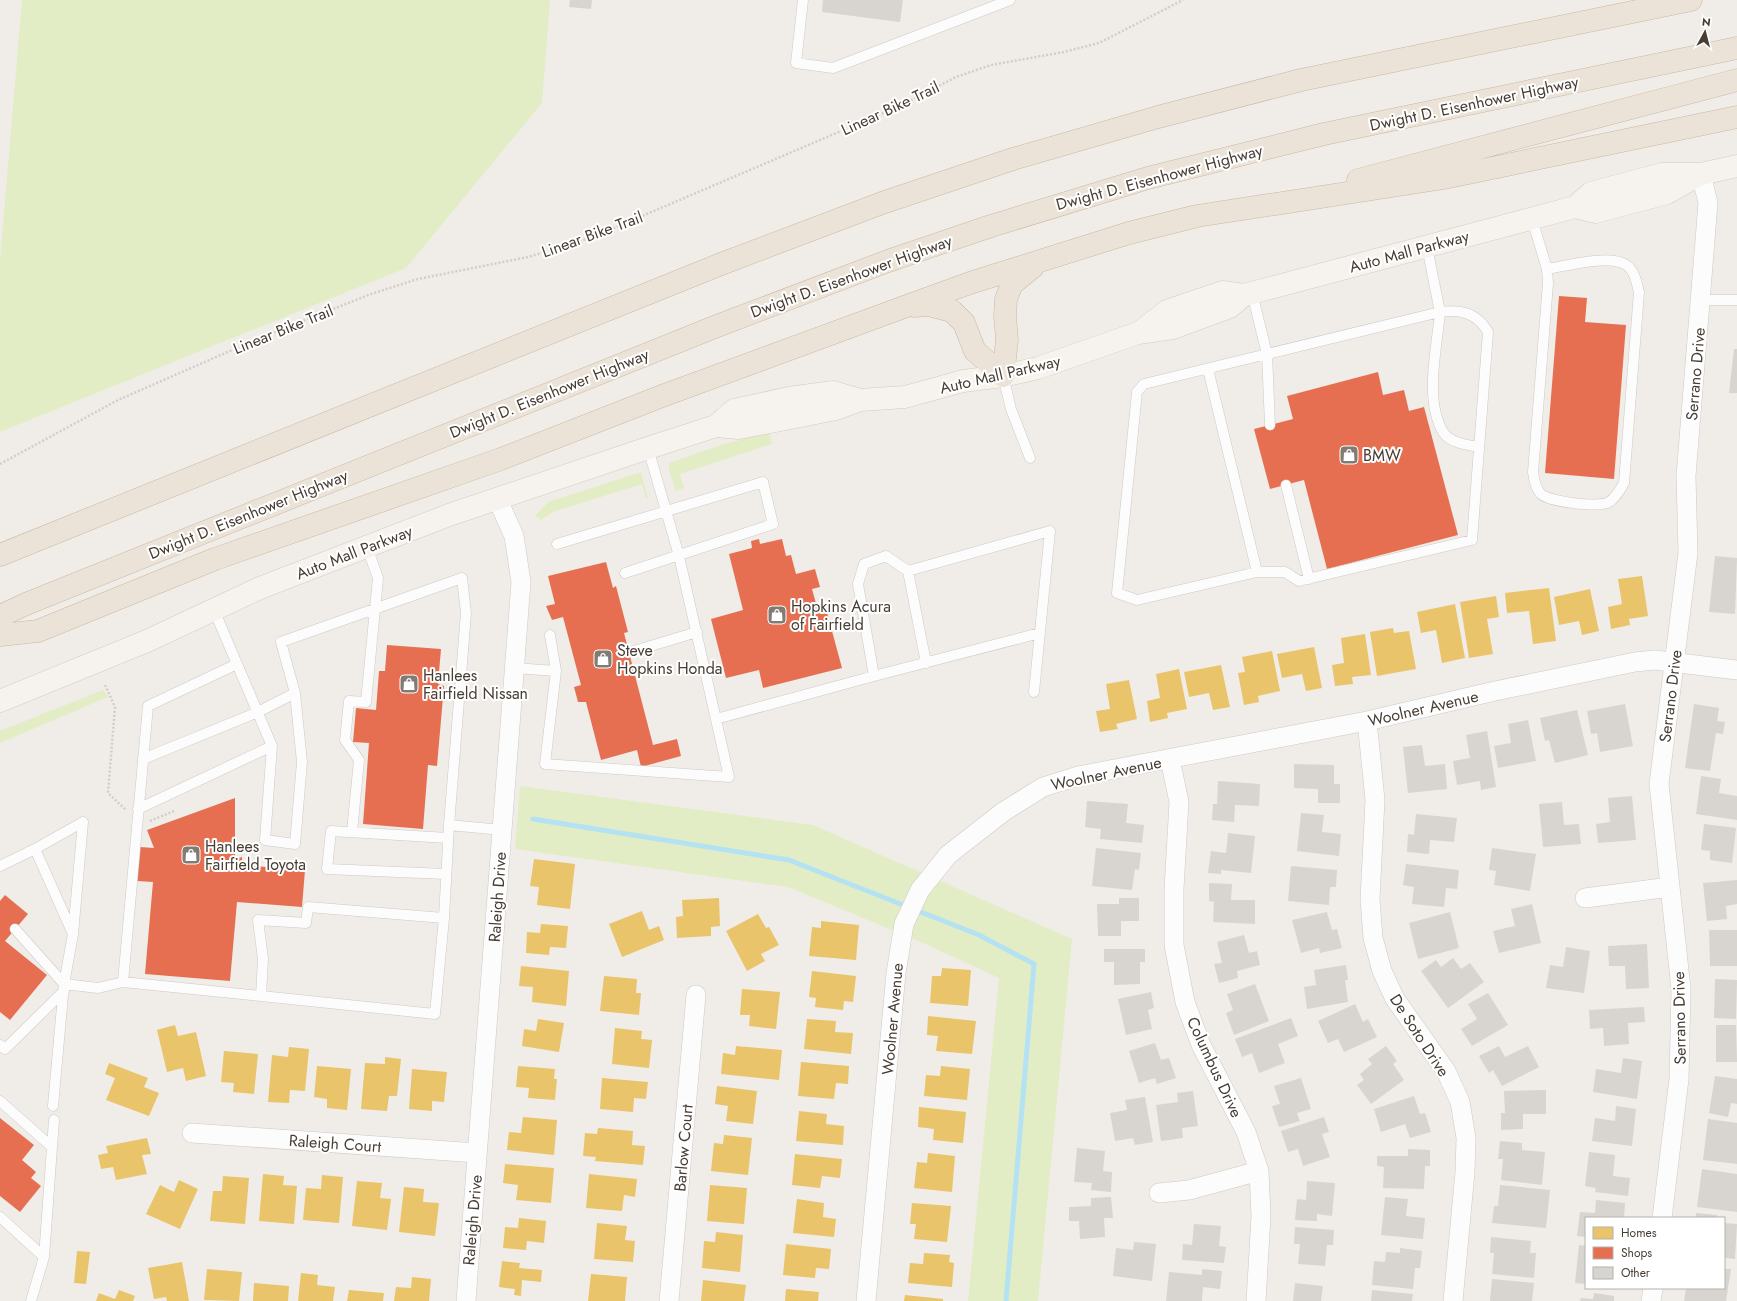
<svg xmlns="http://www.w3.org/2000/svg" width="1737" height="1301" font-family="Jost,sans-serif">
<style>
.green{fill:#e2edc5}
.homes{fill:#e9c46a}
.shops{fill:#e76f51}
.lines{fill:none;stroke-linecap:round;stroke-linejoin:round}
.stream{stroke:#b4e2f2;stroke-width:5}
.building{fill:#d8d4cf}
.lane-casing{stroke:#cdc9c4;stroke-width:11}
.street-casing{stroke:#cdc9c4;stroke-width:20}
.secondary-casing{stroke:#d2cabf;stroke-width:23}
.highway-casing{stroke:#cbb7a1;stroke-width:23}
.path{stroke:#d1cdc9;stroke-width:2.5;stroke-dasharray:2 2;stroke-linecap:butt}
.lane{stroke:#fdfcfc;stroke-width:10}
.street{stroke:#fdfcfc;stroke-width:19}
.secondary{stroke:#f6f3ee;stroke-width:22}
.highway{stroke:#ece3d8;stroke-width:22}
.labels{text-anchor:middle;stroke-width:4;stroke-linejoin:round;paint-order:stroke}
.street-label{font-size:16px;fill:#473d34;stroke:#fff}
.poi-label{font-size:16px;fill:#473d34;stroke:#fff;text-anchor:start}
</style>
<rect width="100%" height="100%" fill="#f0ede8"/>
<path class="green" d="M22,0H550L542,103L406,268L0,432V260Z
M769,432L772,444L680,474L684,488L676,491L669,471V463L718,446Z
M641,472L648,498L646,499L642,484L553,512L541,520L535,516L548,502Z
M103,690L108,697L0,743V731Z
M520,786L813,825L1072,939L1038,1301H968L999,978L921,942L788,887L515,849Z"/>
<path class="homes" d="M1642,576L1648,616L1629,619L1630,625L1611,629L1608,607L1622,604L1618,579Z
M1549,588L1556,641L1533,644L1529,611L1507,613L1505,593Z
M1590,589L1599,631L1582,635L1579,621L1559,625L1554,597Z
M1496,596L1499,617L1487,619L1493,654L1469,658L1460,602Z
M1455,604L1465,658L1442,663L1436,630L1421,633L1417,612Z
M1393,628L1394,633L1409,631L1416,669L1377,676L1370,632Z
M1365,634L1371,675L1352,677L1353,684L1335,686L1332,665L1344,663L1341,638Z
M1314,647L1322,688L1306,691L1302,674L1282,678L1277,654Z
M1272,651L1280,691L1258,696L1259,702L1244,705L1238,673L1245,672L1242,657Z
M1221,665L1230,707L1213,710L1209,693L1189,697L1184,672Z
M1179,669L1187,709L1167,713L1168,718L1150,722L1147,701L1160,698L1156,674Z
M1129,680L1137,719L1116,724L1118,729L1100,732L1096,711L1110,709L1106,684Z
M534,859L575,864L570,909L537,905L539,887L530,886Z
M719,898L720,926L711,927V936L677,938L676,917L683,916L682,900Z
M642,911L649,930L659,926L664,940L622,957L609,924Z
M758,914L766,928L769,927L779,945L761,954L765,961L747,971L726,931Z
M821,921L859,925L856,960L809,956L812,927L821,928Z
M541,924L568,926L566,948L550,947L549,955L526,953L527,932L540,933Z
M521,966L569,971L566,1006L532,1002L533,987L519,986Z
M942,968L971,970L968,1006L930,1003L932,976H941Z
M812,971L856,976L853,1002L844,1001L843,1010L815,1007L816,998L809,997Z
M604,976L637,979L636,993H641L639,1015L600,1011Z
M742,989L780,992L776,1029L749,1026L750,1015H740Z
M928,1016L976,1021L972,1054L936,1051L938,1036L927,1035Z
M538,1019L564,1023L559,1052L522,1046L524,1029L536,1031Z
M807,1019L836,1021L835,1032L853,1033L851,1054L804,1049Z
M175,1025L178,1036L196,1032L206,1076L186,1081L183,1068L167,1072L157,1030Z
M615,1028L642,1031L641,1039L652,1040L649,1068L612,1064Z
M736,1046L782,1050L779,1080L721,1074L723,1053L735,1055Z
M289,1047L309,1049L305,1091L290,1090L289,1103L268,1102L272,1055L288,1057Z
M224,1051L258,1054L254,1094L233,1092L234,1083L221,1082Z
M385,1057L401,1059L397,1096H389L387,1111L361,1109L365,1063L385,1064Z
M801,1062L849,1066L848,1084L836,1083L834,1099L798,1096Z
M109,1063L148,1078L144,1087L159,1093L149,1116L106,1100L115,1078L105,1074Z
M317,1066L351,1069L347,1110L327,1108V1099L314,1097Z
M518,1066L555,1069L554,1079H557L555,1100L528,1098L529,1088L516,1087Z
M941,1066L970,1069L967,1100L924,1096L926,1075L940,1076Z
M412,1069L447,1072L444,1102L432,1101V1111L409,1109Z
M602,1078L648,1082L646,1099L634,1098L633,1112L600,1109Z
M717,1086L757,1091L753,1124L726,1121L728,1106L715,1104Z
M919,1107L966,1112L963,1143L933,1140L934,1129L918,1127Z
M799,1111L827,1114L826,1124L844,1126L843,1145L796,1141Z
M523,1117L557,1120L554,1155L507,1150L509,1132L521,1133Z
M598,1128L633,1131L632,1145L645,1146L643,1165L595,1161L596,1157L583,1156L585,1133L597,1134Z
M724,1135L752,1138L748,1175L711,1171L714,1143L723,1144Z
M147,1138L151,1154L142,1155L147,1174L116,1180L113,1167L101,1169L98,1155L108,1153L106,1146Z
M928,1153L955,1156L952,1192L914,1188L917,1162L927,1163Z
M795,1154L842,1159L840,1178L822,1176L820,1188L792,1185Z
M505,1164L554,1168L551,1203L516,1200L518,1185L503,1183Z
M263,1174L284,1176L283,1185L297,1186L294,1224L259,1221Z
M589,1174L637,1179L635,1197L624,1195L622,1211L586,1208Z
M322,1175L343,1177L339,1223L303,1220L306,1188L321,1189Z
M223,1176L249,1178L245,1224L210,1221L213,1191H222Z
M179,1180L198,1189L180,1229L146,1214L160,1185L174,1192Z
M357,1181L382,1183L380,1198L391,1199L387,1230L352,1226Z
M710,1185L747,1188L744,1224L707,1221Z
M404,1187L424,1189L423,1202L439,1203L435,1236L399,1232Z
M797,1199L824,1203L823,1217L836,1219L834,1237L793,1233Z
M912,1203L951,1206L947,1242L914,1239L916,1224H910Z
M519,1218L546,1221L544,1243L527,1241L526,1250L503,1248L505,1227L518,1228Z
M597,1223L627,1226L625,1240L635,1241L633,1262L594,1259Z
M716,1232L743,1235L740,1272L702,1268L704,1241L715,1242Z
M786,1244L831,1249L829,1269L816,1268L815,1278L783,1275Z
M77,1251L90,1252L86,1284L74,1283Z
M924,1253L950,1255L949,1262L954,1263L952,1287L908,1283L910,1263L923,1264Z
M502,1261L520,1263L519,1268L542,1270L541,1282L522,1280L521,1296L514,1295L515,1289L499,1287Z
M182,1262L189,1301H167L166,1297L154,1299L148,1268Z
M207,1269L242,1272L239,1301L204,1300Z
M301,1273L318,1275L317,1285L335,1287L333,1301H298Z
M591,1274L627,1277L625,1301H588Z
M412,1277L431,1279L429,1301H394L396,1287L411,1288Z
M703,1280L746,1285L744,1301H701Z
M254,1283L289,1286L288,1301H253Z
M786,1289L819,1292L818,1301H785Z
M119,1290L135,1296L133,1301H96L99,1293L115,1299Z
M349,1290L384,1293L383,1301H347Z
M905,1295L943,1299V1301H904Z"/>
<path class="shops" d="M1559,296L1587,298L1585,322L1626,325L1614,479L1545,473Z
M1378,372L1383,395L1404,390L1409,411L1424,407L1458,535L1327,569L1304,480L1270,489L1254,429L1293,419L1287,396Z
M759,539L760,544L782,539L786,556L791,555L796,574L815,569L820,587L812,589L817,607L825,605L842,668L763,688L759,670L726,678L711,619L743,610L729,554L752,548L751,541Z
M606,562L613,588L616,586L628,632L624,633L653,745L677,739L681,756L641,767L637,750L601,760L586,702H578L574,687L581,685L563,617L552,620L546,606L555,604L548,576Z
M387,645L441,649L438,684L444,686L437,766L428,765L423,829L363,824L369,743L353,742L356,708L376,710L379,671H385Z
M235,798V859L242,857V865L305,870L302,907L237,902L230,981L145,974L153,882L137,881L140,847L154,848L147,830Z
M5,895L28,914L5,941L47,975L10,1020L0,1012V901Z
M0,1118L34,1145L22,1160L36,1172L31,1178L41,1186L20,1212L0,1196Z"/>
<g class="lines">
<path class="stream" d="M533,819L789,860L979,935L1034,964L1006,1301"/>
</g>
<path class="building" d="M570,0H592L591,9L569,7Z
M823,0H903L900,22L822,12Z
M1734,349H1737V393H1729Z
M1715,556L1737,558L1735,614L1709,612Z
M1625,704L1633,746L1600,752L1597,733L1591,734L1587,711Z
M1694,704L1719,708L1717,721L1725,722L1723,734L1716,733L1710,771L1685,768Z
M1577,710L1588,755L1555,763L1549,740L1545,741L1540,718Z
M1528,720L1536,761L1498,768L1494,746L1511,743L1508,724Z
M1487,731L1496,787L1481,790L1480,781L1457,785L1453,761L1470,758L1466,735Z
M1422,745L1425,766L1445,764L1447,789L1408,793L1403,747Z
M1294,764L1334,765V784H1340V803H1318V789L1294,788Z
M1701,776L1721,779L1719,793L1737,796V820L1696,814Z
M1218,781L1260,784L1259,806L1235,805L1234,822L1212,820L1213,804H1217Z
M1632,796L1636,840L1598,843L1596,824L1610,822L1608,798Z
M1087,801L1128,804L1126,823L1144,825L1142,843L1100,839L1101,829L1085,827Z
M1562,802L1564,825L1579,824L1581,844L1543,847L1539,804Z
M1301,813L1324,815L1322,832L1341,834L1339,856L1297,851Z
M1416,814L1457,818L1454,842L1430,840L1429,854L1407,852L1408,834L1414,835Z
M1704,824L1736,828L1732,863L1710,860V851L1701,850Z
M1228,833L1255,836L1251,873L1221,870V874L1208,873L1211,851L1226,853Z
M1096,848L1141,853L1139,870L1135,869L1132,890L1092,886Z
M1492,848L1536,854L1530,891L1494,885L1496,871L1489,870Z
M1406,864L1459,870L1457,889L1446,888L1444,907L1412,904L1414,887L1403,885Z
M1291,866L1337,870L1336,887H1330L1329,905L1288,901Z
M1737,880V904L1726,906L1727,919L1707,921L1703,883Z
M1209,883L1232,884L1231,900H1255V924L1213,922L1214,902L1209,901Z
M1119,898H1139V921H1121V936H1098L1097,904H1119Z
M1532,904L1541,943L1499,953L1493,931L1515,926L1511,909Z
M1327,912L1332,930L1337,929L1342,948L1320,953L1319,948L1301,953L1292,920Z
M1450,912L1459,948L1418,959L1409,923Z
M1709,930H1737V966H1710Z
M1244,935L1249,953L1257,951L1260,965L1237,971L1238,978L1219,983L1214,964L1222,963L1217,942Z
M1647,944L1649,988L1626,989L1625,966H1609L1608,946Z
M1566,947L1590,951L1584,993L1546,988L1550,965L1563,967Z
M1104,949H1145V962H1140V984L1114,985V962H1104Z
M1453,958L1461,969L1470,963L1484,982L1448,1008L1421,971L1436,960L1441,967Z
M1346,965L1348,980H1345L1348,1002L1307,1009L1304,987L1316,985L1314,970Z
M1715,979L1737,980L1736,1019L1714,1018Z
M1255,984L1269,1021L1234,1035L1226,1013L1233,1010L1227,994Z
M1151,992L1154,1008L1148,1010L1152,1029L1126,1035L1118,999Z
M1488,993L1508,1025L1472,1046L1461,1029L1477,1019L1468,1004Z
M1355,1004L1363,1022L1368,1019L1377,1037L1344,1052L1338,1039L1328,1043L1318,1021Z
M1644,1007L1645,1022L1628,1023L1629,1044L1604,1046L1603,1028L1590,1029L1589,1010Z
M1291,1018L1298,1036L1278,1044L1285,1063L1259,1073L1252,1053L1242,1057L1235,1039Z
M1716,1025H1736L1737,1062H1716Z
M1155,1043L1161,1060L1169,1058L1176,1078L1157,1084L1155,1078L1139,1083L1129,1051Z
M1386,1046L1397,1061L1393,1064L1404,1080L1371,1104L1357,1085L1364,1080L1360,1074L1372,1064L1368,1059Z
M1499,1046L1505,1057L1528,1046L1539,1067L1502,1086L1493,1070L1489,1073L1479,1056Z
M1623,1058L1642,1061L1637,1099L1593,1092L1596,1069L1621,1073Z
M1715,1076L1737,1079V1104L1731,1103L1728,1117L1709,1113Z
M1301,1078L1311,1109L1297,1113L1300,1121L1279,1127L1272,1106L1280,1104L1274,1086Z
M1546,1090V1114H1523V1129L1501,1130V1113H1505L1504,1091Z
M1193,1091L1198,1126L1182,1128L1183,1138L1161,1141L1156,1105L1178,1102L1177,1093Z
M1414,1096L1420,1114L1425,1113L1431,1132L1410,1138L1405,1124L1381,1132L1374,1109Z
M1145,1097L1153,1142L1135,1145L1133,1138L1115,1141L1110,1113L1127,1110L1125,1100Z
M1616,1106L1636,1109L1632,1146L1592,1141L1595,1118L1615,1121Z
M1324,1117L1329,1132L1322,1134L1330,1157L1303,1166L1298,1149L1288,1152L1281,1131Z
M1708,1119L1737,1123V1164L1703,1160Z
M1500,1141L1522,1143V1150L1545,1152L1542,1185L1501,1180L1503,1159H1498Z
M1077,1148L1105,1151L1103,1171L1112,1172L1111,1192L1091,1190L1092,1183L1074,1182Z
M1408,1149L1430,1150V1166H1425L1424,1189L1383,1188L1384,1167L1377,1166V1156H1408Z
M1589,1152L1615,1155L1613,1176L1630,1178L1628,1196L1595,1192L1596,1188L1585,1186Z
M1702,1169L1737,1174V1212L1697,1207Z
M1307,1181L1335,1183L1332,1216L1317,1214V1221L1295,1220L1297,1199L1306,1200Z
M1500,1185L1550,1190L1546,1228L1492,1223L1494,1206H1498Z
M1111,1197L1113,1218H1104L1105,1237L1080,1239L1079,1221H1069V1207L1091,1206V1198Z
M1385,1197L1408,1199L1406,1216L1425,1218L1423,1239L1381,1235Z
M1596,1200L1625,1203L1624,1218H1586V1237L1577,1236L1580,1212L1595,1213Z
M1696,1213L1717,1215V1218H1696Z
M1724,1223L1737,1224L1735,1259L1724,1258Z
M1194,1224L1221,1226L1219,1246L1226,1247L1224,1263L1182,1260L1183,1244L1192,1245Z
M1295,1227L1334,1230L1333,1245H1327L1325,1266L1298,1264L1300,1244H1294Z
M1491,1237L1531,1241L1530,1253H1536L1534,1278L1492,1274L1494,1253H1490Z
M1134,1242L1156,1244L1152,1281L1113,1276L1116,1248L1133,1250Z
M1579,1245L1586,1246V1284L1575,1283Z
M1400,1248L1422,1251L1420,1268H1415L1413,1289L1372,1285L1374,1261L1385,1262L1386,1252L1400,1253Z
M1202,1269L1222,1271L1220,1289L1203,1287L1202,1301H1166L1169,1272L1202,1275Z
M1724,1269H1731L1726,1301H1684L1686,1288H1724Z
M1492,1279L1534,1283L1532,1301H1490Z
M1295,1283L1323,1286L1321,1301H1293Z
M1372,1290L1413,1294L1412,1301H1371Z
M1594,1293L1614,1296V1301H1580L1581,1298L1593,1299Z"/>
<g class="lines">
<defs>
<path id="lane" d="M803,0L796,63L833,68L1010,0
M1532,219L1547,269L1548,283L1533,472C1534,479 1535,487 1540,493C1547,502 1599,508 1609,502C1616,498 1620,490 1624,483L1639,292C1637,285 1636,277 1632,271C1620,250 1567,266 1547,269
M1252,293L1267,354L1440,312L1427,247
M1701,300H1737
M1208,369L1257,572
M1003,376L1011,409L1030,458
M1270,425L1267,354L1144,384L1137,392L1117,593L1137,600L1257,572H1285L1299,581L1472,540L1488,332C1477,313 1461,309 1440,312C1437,348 1424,400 1443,432C1450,443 1467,445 1479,447
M1286,485L1309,579
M557,544L763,482L773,524L625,573
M908,571L926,663
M214,610L272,746L265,840L295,844L302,762L295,693
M550,635L556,671L545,764L729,777L679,556L648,448
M634,651L697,632
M514,668L556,671
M874,676L1040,633
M716,719L874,676L858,584L864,564L886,556L908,571L1050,531L1034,692
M143,759L258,712L295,693L281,642L462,578L466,613L449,825L444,918
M138,809L272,746
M449,825L502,830
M352,832L359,760L345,740L349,701L366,702L378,578L367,547
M35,849L83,822
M0,866L35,849L73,934
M446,874L327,869L331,831L448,838
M15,929L64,984
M123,982L261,996L263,959L258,920L306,923L308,907L444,918L435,1014L261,996
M64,984L73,934L83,822
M0,1045L5,1049L64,991
M0,1101L52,1147
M53,1106L64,984L98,988L123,982L148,706L237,664
M0,1217L44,1257
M31,1301L44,1257L54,1120"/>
<path id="street" d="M1367,721L1375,800L1370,899L1373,938L1382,971L1395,999L1446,1071L1460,1102L1466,1138L1465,1172L1453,1301
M1170,759L1179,802L1174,889V945L1185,1002L1201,1045L1246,1132L1259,1171L1261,1216L1256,1301
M1585,898L1670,887
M192,1133L477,1153
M1159,1193L1189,1190L1259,1171
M1662,1218L1679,1079L1681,989L1659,784L1688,553L1686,476L1708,203L1701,174
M466,1301L521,582L514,536L497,498
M669,1301L696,995
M866,1301L896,973L904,924L920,890L948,855L1003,812L1043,787L1078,776L1367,721L1495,691L1635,662L1655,660L1737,670
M1651,1301L1653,1288"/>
<path id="secondary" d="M1575,207L1591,193L1662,174H1701L1737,166
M1140,332L1167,311L1223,292L1244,295L1575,207L1596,212L1667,193L1701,174
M716,426L734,410L789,398L833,392L860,400
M0,701L147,641L260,588L449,515L648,448L716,426L739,428L836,409L860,400L905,397L963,381L1003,376L1038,368L1138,333L1173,328L1230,307L1244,295"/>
<path id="highway" d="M1358,180L1737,80
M914,306L929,305L952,311L964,323L975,351L1003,376
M1003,376L1007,340L1005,316L1006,299L1012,284L1033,267
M0,555L721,264L882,203L1013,159L1158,117L1301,80L1691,0
M0,616L26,604L717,326L888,261L991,226L1148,178L1324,134L1737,48
M0,635L38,631L215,559L501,459L662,396L904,307L970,283L1129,233L1197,216L1444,178L1737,117"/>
</defs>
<use href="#lane" class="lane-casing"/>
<use href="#street" class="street-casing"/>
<use href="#secondary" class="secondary-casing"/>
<use href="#highway" class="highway-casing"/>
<path class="path" d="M0,464L118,400L255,340L371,294L418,279L528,257L593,237L902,105L956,77L991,65L1064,52L1099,43L1183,0
M105,685L115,707L108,793L126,810
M150,821L174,811"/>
<use href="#lane" class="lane"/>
<use href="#street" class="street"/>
<use href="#secondary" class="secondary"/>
<use href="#highway" class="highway"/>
</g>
<defs>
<symbol id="shop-square" viewBox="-11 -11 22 22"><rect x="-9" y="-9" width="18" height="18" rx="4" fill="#827b73" stroke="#fff"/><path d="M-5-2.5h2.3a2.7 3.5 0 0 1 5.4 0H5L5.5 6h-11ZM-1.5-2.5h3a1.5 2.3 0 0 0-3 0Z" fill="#fff"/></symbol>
</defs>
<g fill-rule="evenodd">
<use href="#shop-square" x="1338" y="444" width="22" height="22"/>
<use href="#shop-square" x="766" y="604" width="22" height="22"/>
<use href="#shop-square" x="592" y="648" width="22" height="22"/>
<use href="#shop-square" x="398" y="673" width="22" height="22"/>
<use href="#shop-square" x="180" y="844" width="22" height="22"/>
</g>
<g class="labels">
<g class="street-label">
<text transform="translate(1474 103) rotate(-12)" y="6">Dwight D. Eisenhower Highway</text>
<text transform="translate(890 108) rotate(-25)" y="6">Linear Bike Trail</text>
<text transform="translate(1159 177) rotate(-15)" y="6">Dwight D. Eisenhower Highway</text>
<text transform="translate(592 234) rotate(-20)" y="6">Linear Bike Trail</text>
<text transform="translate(1409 251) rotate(-15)" y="6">Auto Mall Parkway</text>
<text transform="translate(851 276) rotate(-20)" y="6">Dwight D. Eisenhower Highway</text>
<text transform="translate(283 329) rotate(-22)" y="6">Linear Bike Trail</text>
<text transform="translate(1000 374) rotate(-13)" y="6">Auto Mall Parkway</text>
<text transform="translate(1695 374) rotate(-85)" y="6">Serrano Drive</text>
<text transform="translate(549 393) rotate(-22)" y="6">Dwight D. Eisenhower Highway</text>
<text transform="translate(248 514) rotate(-22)" y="6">Dwight D. Eisenhower Highway</text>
<text transform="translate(354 552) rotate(-21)" y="6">Auto Mall Parkway</text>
<text transform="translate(1670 696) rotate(-83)" y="6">Serrano Drive</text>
<text transform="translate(1423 708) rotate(-13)" y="6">Woolner Avenue</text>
<text transform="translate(1106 773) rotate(-12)" y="6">Woolner Avenue</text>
<text transform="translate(497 897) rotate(-86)" y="6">Raleigh Drive</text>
<text transform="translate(1679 1018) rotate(-91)" y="6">Serrano Drive</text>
<text transform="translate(892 1019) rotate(-85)" y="6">Woolner Avenue</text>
<text transform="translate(1420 1035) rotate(57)" y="6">De Soto Drive</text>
<text transform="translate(1215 1067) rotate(65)" y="6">Columbus Drive</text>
<text transform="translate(335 1143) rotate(4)" y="6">Raleigh Court</text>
<text transform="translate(683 1148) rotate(-85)" y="6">Barlow Court</text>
<text transform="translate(472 1220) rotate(-85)" y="6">Raleigh Drive</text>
</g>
<g class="poi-label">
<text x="1363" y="461">BMW</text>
<text x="791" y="612">Hopkins Acura<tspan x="791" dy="18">of Fairfield</tspan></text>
<text x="617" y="656">Steve<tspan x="617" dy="18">Hopkins Honda</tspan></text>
<text x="423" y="681">Hanlees<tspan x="423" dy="18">Fairfield Nissan</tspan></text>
<text x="205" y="852">Hanlees<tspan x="205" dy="18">Fairfield Toyota</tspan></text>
</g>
</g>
<rect x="1585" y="1217" width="140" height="72" fill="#ffffff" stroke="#b5b1ae"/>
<rect x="1593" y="1227" width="20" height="12" fill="#e9c46a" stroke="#b5b1ae"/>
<text x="1621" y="1237" font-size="12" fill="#473d34">Homes</text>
<rect x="1593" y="1247" width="20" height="12" fill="#e76f51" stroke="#b5b1ae"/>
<text x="1621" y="1257" font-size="12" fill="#473d34">Shops</text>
<rect x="1593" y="1267" width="20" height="12" fill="#d8d4cf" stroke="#b5b1ae"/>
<text x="1621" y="1277" font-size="12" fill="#473d34">Other</text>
<g transform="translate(1705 32) rotate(7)" stroke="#ffffff" stroke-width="3" paint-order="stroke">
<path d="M0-3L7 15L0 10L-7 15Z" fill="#473d34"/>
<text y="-6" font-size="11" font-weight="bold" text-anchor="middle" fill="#473d34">N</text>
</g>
</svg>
